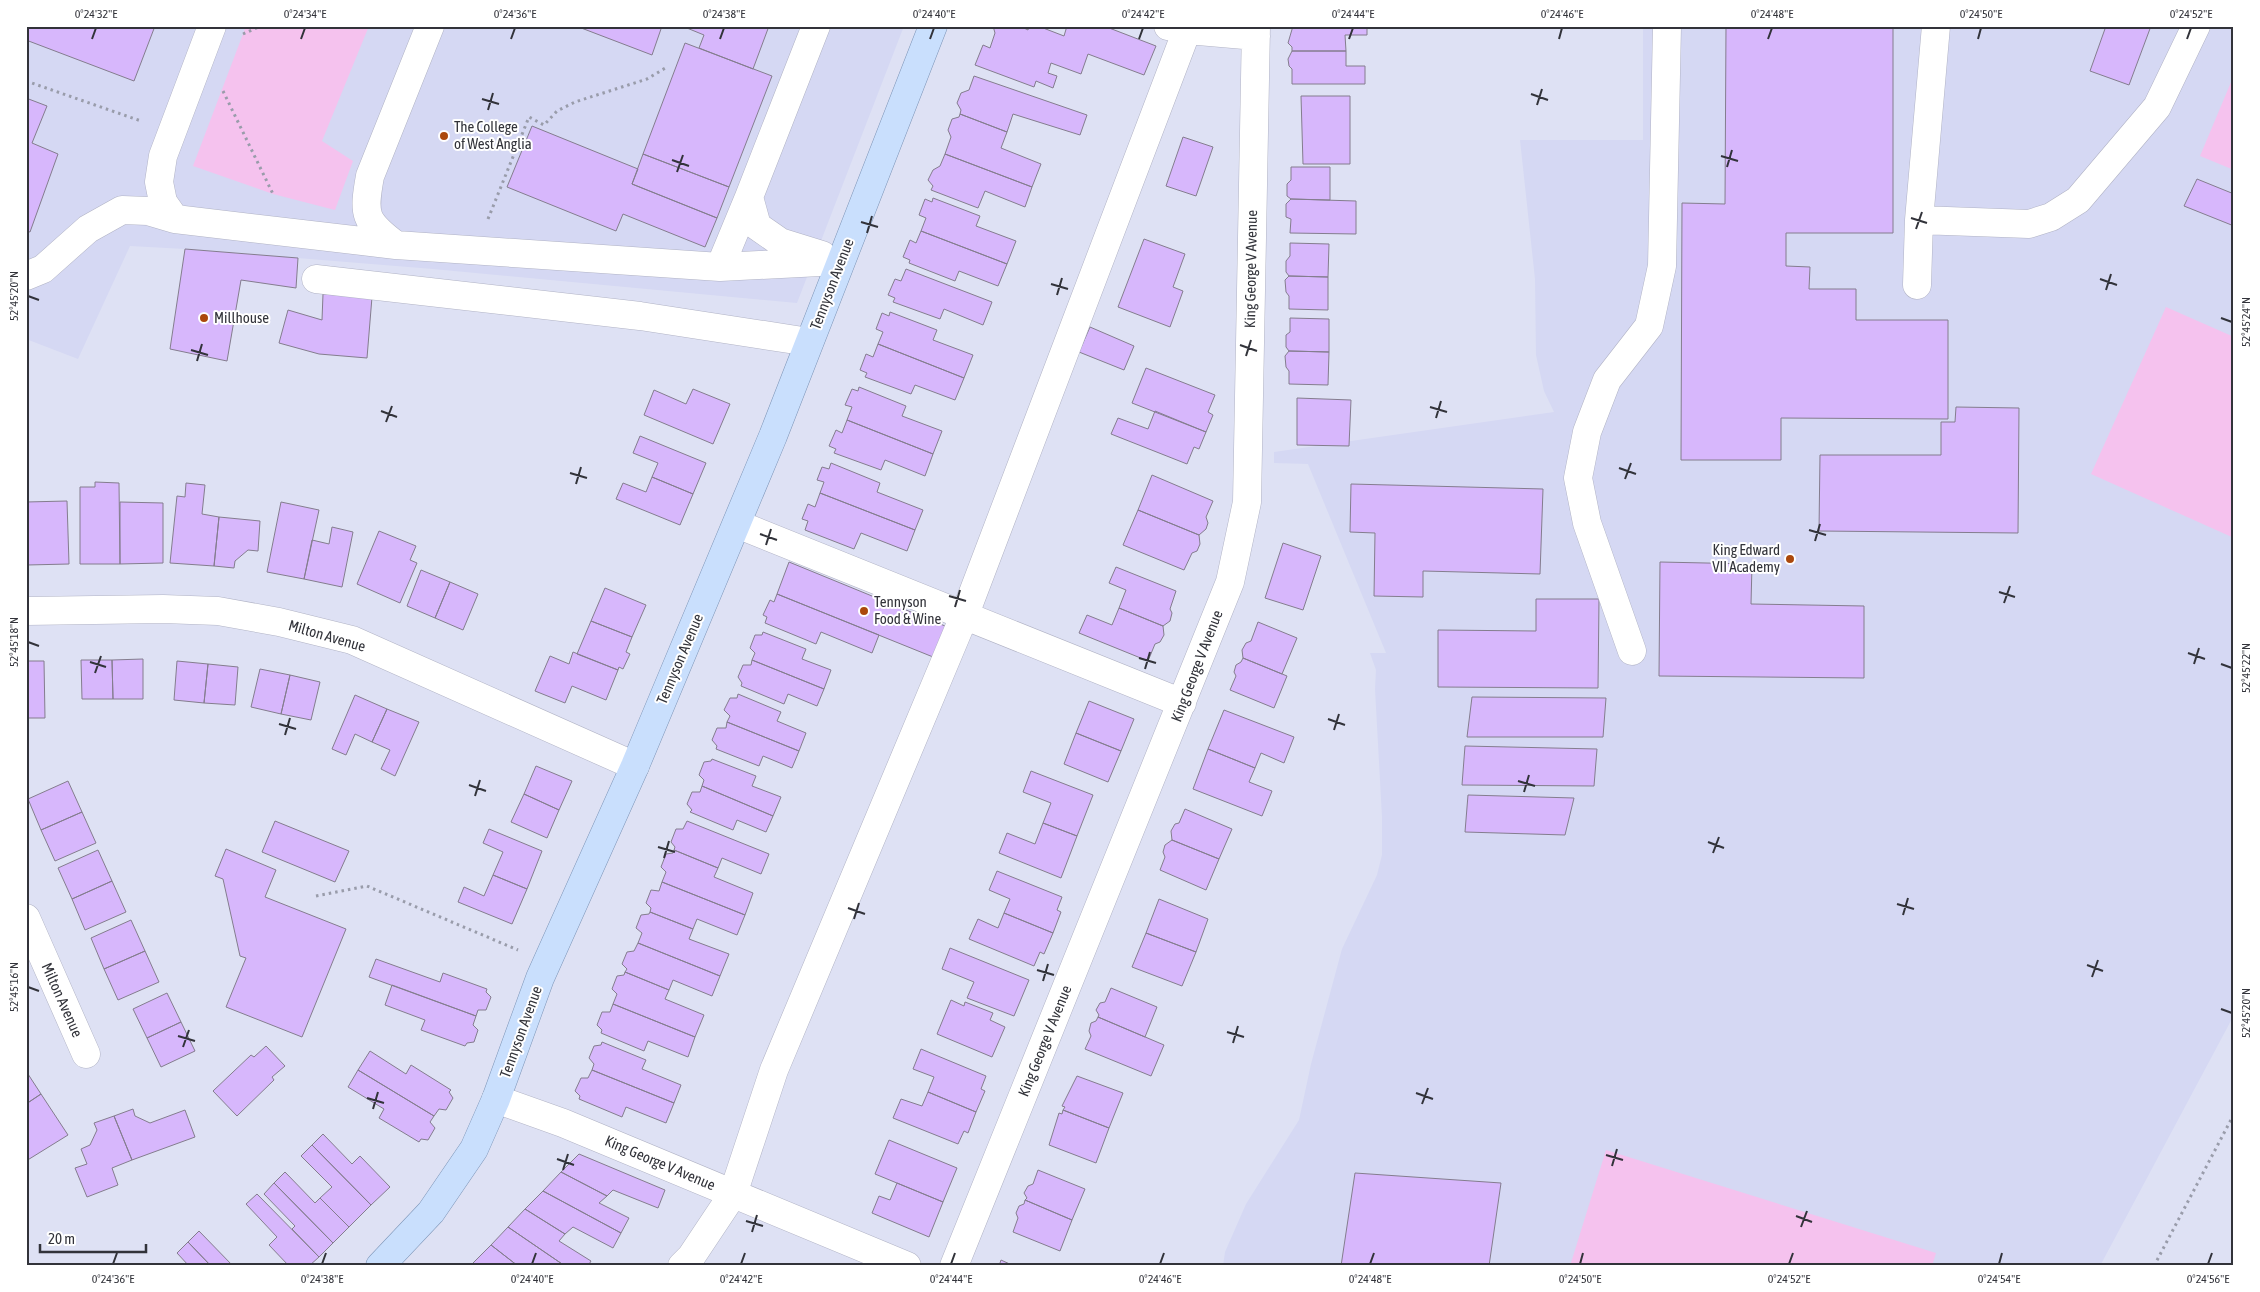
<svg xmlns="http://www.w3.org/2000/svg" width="2260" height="1292" font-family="'Asap Condensed',sans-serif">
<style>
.built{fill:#d5d8f3}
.green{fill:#f5c2ee}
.building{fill:#d7b7fc;stroke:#847d8e}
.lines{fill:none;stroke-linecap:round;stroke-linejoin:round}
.minor-casing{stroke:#b1b3c5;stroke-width:29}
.major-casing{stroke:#7d95b7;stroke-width:29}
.path{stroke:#999caa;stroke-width:3;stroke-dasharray:2.5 4;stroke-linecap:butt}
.minor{stroke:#fff;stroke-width:28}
.major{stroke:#c9dffd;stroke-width:28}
.ticks{fill:none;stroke:#32333a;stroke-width:2}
.poi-dot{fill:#ab480c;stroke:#fff;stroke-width:2}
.labels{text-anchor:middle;stroke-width:4;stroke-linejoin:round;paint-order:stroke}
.poi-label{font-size:15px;fill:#32333a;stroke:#fff;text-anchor:start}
.street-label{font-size:15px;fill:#32333a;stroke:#fff}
.neatline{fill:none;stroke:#32333a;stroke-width:2}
.ticks-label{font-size:12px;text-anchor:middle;fill:#32333a}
</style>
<rect width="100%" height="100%" fill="#dee1f4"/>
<path class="built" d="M26,26H904L797,303L433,269L185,249L130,246L78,359L26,339Z
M1643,26H2234V1015L2100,1266H1223L1225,1252L1246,1204L1299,1120L1311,1064L1342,949L1377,875L1382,855V817L1375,689L1376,670L1370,653H1386L1308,464L1274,463V452L1554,412L1544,391L1536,355L1535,279L1520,140H1643Z"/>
<path class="green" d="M246,26H369L322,141L353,161L335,210L273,194L193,166Z
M2234,75V170L2200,156Z
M2166,307L2234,337V538L2091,474Z
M1606,1150L1936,1253L1932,1266H1570Z"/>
<path class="building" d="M26,26H155L134,81L26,40Z
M576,26H662L652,55Z
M682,26H769L753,69L699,48L704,35Z
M993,26H1020L1028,30L1029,26H1038L1064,36L1067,26H1104L1156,46L1144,75L1088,54L1081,74L1051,63L1048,73L1057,76L1053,88L1036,81L1034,87L975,65L983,45L990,48L995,33Z
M1293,26H1367V35H1345L1346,51H1292V47L1288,43Z
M1726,26H1893V233H1786V266L1810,267L1809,289H1856V320H1948V419L1781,418V460H1681L1682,203L1725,204Z
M2106,26H2151L2129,85L2090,71Z
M685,43L772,76L729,187L643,154Z
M1292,51H1346V66H1365V84H1292V69L1289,66L1288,59Z
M974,76L1087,115L1080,135L1013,114L1007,132L960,114L961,110L957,103L961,93L969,90Z
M1301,96H1350V164H1303Z
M26,98L47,106L32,143L58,154L30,232L26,231Z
M960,114L1007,132L1001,148L1041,164L1032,187L945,154L951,137L948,130L952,119L959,117Z
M532,126L638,169L632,184L717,218L705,247L623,214L616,231L507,187Z
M1183,137L1213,147L1196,196L1166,186Z
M643,154L729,187L717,218L632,184Z
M945,154L1032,187L1025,207L985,191L978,208L931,190L933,186L928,180L933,170L940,166Z
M1291,167H1330V200L1291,199L1287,196V184L1291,180Z
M2197,179L2234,194V226L2184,206Z
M933,198L980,216L976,226L1016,241L1007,264L921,231L926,218L919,215L925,199L932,202Z
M1291,199L1356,201V234L1290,233L1291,219L1286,217V204Z
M921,231L1007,264L998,286L959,271L955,281L909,263L910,260L903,257L910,240L916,243Z
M1144,239L1185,254L1173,287L1183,291L1170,327L1118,307Z
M1290,243L1329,244L1328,277L1289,276L1286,272V261L1290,256Z
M185,249L298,258L296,288L241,280L227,361L170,349Z
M906,269L992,302L983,325L944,309L940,319L893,302L895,298L888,295L895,279L901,281Z
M1289,276L1328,277V310L1289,309V296L1286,292L1285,280Z
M323,294L372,297L367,358L319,354L279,343L288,310L322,320Z
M890,312L937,330L933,340L973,355L964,378L878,344L883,332L876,329L882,313L889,316Z
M1290,318L1329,319V352L1289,351L1286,347V335L1290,332Z
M1090,327L1134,346L1124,370L1079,352Z
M878,344L964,378L955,400L915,385L911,394L865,377L867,373L860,370L866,354L873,357Z
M1289,351L1329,352L1328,385L1289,384V371L1286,367L1285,356Z
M1146,368L1215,395L1208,412L1213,415L1206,432L1132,403Z
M859,387L906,406L902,416L942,431L933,454L847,420L852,407L845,405L852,389L858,391Z
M693,389L730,404L713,444L644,415L654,390L686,404Z
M1297,398L1351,400L1349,446L1297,445Z
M1956,407L2019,408L2018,533L1819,531L1820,455H1941V422H1955Z
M1155,411L1206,432L1199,449L1194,447L1187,464L1111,434L1118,418L1148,429Z
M847,420L933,454L925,476L885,460L881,470L834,453L836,449L829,446L836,430L842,433Z
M640,436L706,463L693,494L652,477L658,463L633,453Z
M831,463L880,483L877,492L923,510L915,530L820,493L824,482L817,480L822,467L829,469Z
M1152,475L1213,501L1206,517L1208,523L1206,529L1199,535L1138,510Z
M652,477L693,494L680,525L616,499L623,483L646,492Z
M95,482L119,483L120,564H80V487H95Z
M186,483L205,485L202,514L219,517L214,566L170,563L177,496L185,497Z
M1351,484L1543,489L1540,574L1423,571V597L1374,596L1375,533L1350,532Z
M820,493L915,530L907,551L861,533L854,549L805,530L808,521L802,519L808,504L815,507Z
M67,501L69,564L27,565L26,502Z
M120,502L163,503V563L120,564Z
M281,502L319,510L304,579L267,572Z
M1138,510L1199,535L1200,544L1197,551L1192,553L1184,570L1123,545Z
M219,517L260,521L258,551L248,550L235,561L234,568L214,566Z
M332,527L353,532L342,587L304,579L312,540L329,544Z
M379,531L416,546L410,560L417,563L400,603L357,584Z
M1283,543L1321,556L1303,610L1265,598Z
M789,562L950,628L938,659L777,594Z
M1660,562L1752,564L1751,604L1864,606V678L1659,676Z
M1116,567L1176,591L1170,609L1172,613L1170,621L1163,626L1119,608L1126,590L1109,583Z
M421,570L450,582L435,618L407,606Z
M450,582L478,594L463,630L435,618Z
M605,588L646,605L632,637L591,621Z
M777,594L879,635L872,653L821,632L816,644L765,623L767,617L763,615L770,600L774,602Z
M1536,599H1599L1598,688L1438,687V630L1536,631Z
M1119,608L1163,626L1164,635L1160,642L1155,644L1148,661L1079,633L1087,615L1112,625Z
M591,621L632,637L626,652L630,654L623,669L619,667L618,670L577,654Z
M1258,622L1297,638L1282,674L1243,658L1242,650L1246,643L1251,641Z
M763,632L806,649L802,659L831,670L824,689L752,660L755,653L750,648L755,635H762Z
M573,652L618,670L606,700L572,686L565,703L535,691L550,656L569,664Z
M1243,658L1287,676L1274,708L1230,690L1236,676L1234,672L1236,665L1241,662Z
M143,659V699H113L112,660Z
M81,660H112L113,699H82Z
M752,660L824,689L817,706L788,694L784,704L741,686L742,683L738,677L743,665H751Z
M26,661H44L45,718H26Z
M177,661L208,664L204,703L174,700Z
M208,664L238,667L235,705L204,703Z
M260,669L290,675L281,714L251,707Z
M290,675L320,682L311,720L281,714Z
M738,694L781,712L777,721L806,733L799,751L727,722L730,716L724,710L730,698H737Z
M355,695L387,709L372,742L355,734L346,755L332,749Z
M1472,697L1606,698L1603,737H1467Z
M1089,701L1134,719L1121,751L1076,733Z
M387,709L419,722L395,776L381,769L390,750L372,742Z
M1224,710L1294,737L1284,763L1261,753L1255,768L1208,749Z
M727,722L799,751L792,768L763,756L759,766L716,749L717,746L712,740L717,728H726Z
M1076,733L1121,751L1108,782L1064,764Z
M1465,746L1597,749L1594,786L1462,785Z
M1208,749L1255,768L1249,782L1272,791L1262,816L1193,789Z
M712,759L756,776L752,786L781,797L773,816L702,786L704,780L699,775L704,762L711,761Z
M536,766L572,781L559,810L524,794Z
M1031,771L1093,795L1077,836L1043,823L1051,803L1023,792Z
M68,781L82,812L41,830L28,799Z
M702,786L773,816L766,832L737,820L733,830L690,812L692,810L687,804L692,792H700Z
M524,794L559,810L547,838L511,822Z
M1468,795L1574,798L1565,835L1465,832Z
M1185,809L1232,829L1219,859L1172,840L1171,831L1175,824L1179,823Z
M82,812L96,843L55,861L41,830Z
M275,821L349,851L335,882L262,852Z
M687,821L769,854L761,874L722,858L718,868L674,850L675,847L671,842L676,829H683Z
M1043,823L1077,836L1061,878L999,853L1007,833L1035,844Z
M489,829L542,851L527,889L493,875L503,852L483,843Z
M1172,840L1219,859L1206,890L1160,870L1165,857L1163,852L1165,845Z
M226,849L276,870L265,897L346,929L302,1037L226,1007L246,958L240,956L223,879L215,876Z
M98,850L112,881L72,899L58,868Z
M674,850L718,868L714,877L753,893L745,915L662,882L666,872L661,867L666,854L673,853Z
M997,871L1062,897L1057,910L1061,912L1053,933L1004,913L1010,899L989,890Z
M493,875L527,889L512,924L458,902L464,887L484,896Z
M112,881L126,912L85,930L72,899Z
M662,882L745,915L737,935L697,919L693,929L650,912L651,908L646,903L651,890L659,891Z
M1159,899L1208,919L1196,952L1146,933Z
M650,912L693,929L689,939L729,954L720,976L638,943L642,933L636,928L641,915L649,914Z
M1004,913L1053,933L1044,954L1040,952L1034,966L969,939L978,919L998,928Z
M131,920L145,951L104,969L91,938Z
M1146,933L1196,952L1182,986L1132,967Z
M638,943L720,976L712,996L673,980L669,990L625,972L627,969L622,964L627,952L634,951Z
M950,948L1029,980L1014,1016L967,998L974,982L942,969Z
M145,951L159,982L118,1000L104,969Z
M376,959L440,982L443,973L487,989L486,992L491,997L486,1010H478L476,1016L369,977Z
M625,972L669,990L665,999L704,1015L695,1037L613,1004L617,994L612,989L617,976L624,975Z
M392,985L476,1016L473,1025L478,1030L474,1042L467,1043L465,1046L421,1030L425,1020L385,1005Z
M1111,988L1157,1007L1145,1037L1098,1017L1099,1015L1096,1010L1100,1003L1105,1002Z
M167,993L181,1022L147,1038L133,1009Z
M951,1000L964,1006L965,1002L993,1013L990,1020L1005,1027L992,1057L937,1034Z
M613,1004L695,1037L688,1057L648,1041L644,1051L601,1033L602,1030L597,1025L602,1012H610Z
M1098,1017L1164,1045L1151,1076L1085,1049L1091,1036L1089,1031L1091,1023L1096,1021Z
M181,1022L195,1051L161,1067L147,1038Z
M602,1042L646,1060L642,1069L681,1085L674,1103L592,1070L594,1064L589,1058L594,1046L601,1045Z
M266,1046L285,1066L272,1077L274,1080L237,1116L213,1091L251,1055L254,1057Z
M921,1049L986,1076L981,1089L985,1091L976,1112L928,1092L934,1077L913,1069Z
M370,1051L406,1074L411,1065L451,1090L449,1092L453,1098L446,1110L439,1109L434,1116L358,1070Z
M358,1070L434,1116L430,1122L435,1128L428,1140L421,1139L419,1142L379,1118L384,1109L348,1087Z
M592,1070L674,1103L666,1123L626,1107L622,1117L579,1099L580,1096L575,1091L581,1078H588Z
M26,1071L41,1094L26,1104Z
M1077,1076L1123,1093L1109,1128L1063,1110L1065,1107L1062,1106Z
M928,1092L976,1112L968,1133L964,1131L958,1144L893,1118L901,1099L922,1106Z
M41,1094L68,1135L26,1161V1104Z
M133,1109L135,1116L150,1123L185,1110L195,1137L132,1160L114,1116Z
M1063,1110L1109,1128L1096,1163L1049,1145L1059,1113L1062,1114Z
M114,1116L132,1160L112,1168L118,1185L87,1197L75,1168L87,1164L81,1149L90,1145L97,1130L94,1123Z
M323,1134L352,1164L360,1156L390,1187L371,1205L312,1145Z
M889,1140L957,1168L943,1202L875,1174Z
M312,1145L371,1205L349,1227L320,1198L332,1187L301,1156Z
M579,1154L665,1190L658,1208L613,1190L607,1196L561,1172Z
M1038,1170L1085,1189L1072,1220L1025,1200L1027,1198L1024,1193L1028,1186L1033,1184Z
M285,1172L315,1203L320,1198L349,1227L333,1243L274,1183Z
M561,1172L607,1196L599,1203L629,1218L621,1233L543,1191Z
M1355,1173L1501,1183L1489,1266H1341Z
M274,1183L333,1243L319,1257L292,1229L295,1226L264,1194Z
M897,1183L943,1202L929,1237L872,1213L879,1196L890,1200Z
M543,1191L621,1233L613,1248L573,1227L565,1234L525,1209Z
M257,1194L319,1257L309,1266H289L269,1245L277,1237L246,1204Z
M1025,1200L1072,1220L1060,1251L1013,1232L1018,1218L1016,1213L1019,1206L1024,1204Z
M525,1209L565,1234L559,1241L591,1261L588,1266H565L508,1227Z
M508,1227L565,1266H518L491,1245Z
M199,1231L233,1266H211L188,1242Z
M188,1242L211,1266H189L177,1253Z
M491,1245L518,1266L472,1264Z
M1001,1260L1014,1266H999Z"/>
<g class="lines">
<defs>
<path id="minor" d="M816,26L749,197L757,226L780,242L822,255
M1168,26L1187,30L1256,36
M175,219L163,202L159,182L163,156L212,26
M1919,220L2029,224L2051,217L2078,200L2157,107L2196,26
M396,245C364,221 363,215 370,176L430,26
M720,267L749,197
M26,276L43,269L88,229L122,210L148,211L175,219L396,245L720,267L840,261
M316,279L640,316L809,342
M1917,285L1919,220L1936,26
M737,524L1182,703
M26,611L163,609L218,611L279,622L352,640L635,766
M1632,651L1587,523L1578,478L1587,432L1607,380L1649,326L1662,266L1667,26
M26,918L86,1054
M496,1099L563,1123L907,1266
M682,1266L691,1257L733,1194L774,1070L965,614L1187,30
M954,1266L1230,582L1247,502L1256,26"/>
<path id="major" d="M380,1266L431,1212L474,1149L496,1099L540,978L635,766L773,436L933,26"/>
</defs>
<use href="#minor" class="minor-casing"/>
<use href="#major" class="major-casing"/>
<path class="path" d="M243,34L261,26
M26,81L141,121
M223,91L273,194
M488,219L529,117L544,125L557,111L575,102L647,79L667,67
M316,896L367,886L518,950
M2154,1266L2234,1114"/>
<use href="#minor" class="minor"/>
<use href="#major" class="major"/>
</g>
<path class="ticks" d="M92,39L96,28M301,39L305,28M511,39L515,28M720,39L724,28M930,39L934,28M1139,39L1143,28M1349,39L1353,28M1559,39L1562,28M1768,39L1772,28M1978,39L1981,28M2187,39L2191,28M1531,94L1548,100M482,99L499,104M1537,105L1542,89M488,110L493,93M1721,156L1738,161M672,160L689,166M1727,167L1732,150M677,172L683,155M1911,218L1927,223M861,222L878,227M1916,229L1922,212M867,233L872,216M2100,279L2117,285M1051,284L1068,289M2106,290L2111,274M1057,295L1062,278M28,296L39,300M2221,318L2232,322M1240,345L1257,351M191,350L208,355M1246,356L1251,340M197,361L202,344M1430,407L1447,412M381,411L397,417M1436,418L1441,401M386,422L392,406M1619,468L1636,474M570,473L587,478M1625,479L1631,463M576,484L581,467M1809,530L1826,535M760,534L777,540M1815,541L1820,524M766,545L771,529M1999,592L2015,597M949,596L966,601M2004,603L2010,586M955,607L960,590M28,642L39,646M2188,653L2205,659M1139,658L1156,663M90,662L106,667M2194,664L2199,648M2221,664L2232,668M1145,669L1150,652M95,673L101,656M1328,719L1345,725M279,724L296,729M1334,730L1339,714M285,735L290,718M1518,781L1535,786M469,785L486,791M1524,792L1529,775M475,796L480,780M1708,842L1724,848M658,847L675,852M1713,853L1719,837M664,858L669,841M1897,904L1914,909M848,908L865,914M1903,915L1908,898M854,919L859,903M2087,965L2103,971M1037,970L1054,975M2092,977L2098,960M1043,981L1048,964M28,987L39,991M2221,1009L2232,1013M1227,1032L1244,1037M178,1036L195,1041M1233,1043L1238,1026M183,1047L189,1030M1416,1093L1433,1099M367,1098L384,1103M1422,1104L1428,1088M373,1109L378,1092M1606,1155L1623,1160M557,1159L574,1165M1612,1166L1617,1149M563,1170L568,1154M1796,1216L1812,1222M746,1221L763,1226M1801,1227L1807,1211M752,1232L757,1215M113,1264L117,1253M322,1264L326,1253M532,1264L536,1253M741,1264L745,1253M951,1264L955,1253M1160,1264L1164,1253M1370,1264L1374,1253M1580,1264L1583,1253M1789,1264L1793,1253M1999,1264L2002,1253M2208,1264L2212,1253"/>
<g class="poi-dot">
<circle cx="444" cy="136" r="5"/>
<circle cx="204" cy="318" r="5"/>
<circle cx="1790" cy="559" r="5"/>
<circle cx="864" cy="611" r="5"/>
</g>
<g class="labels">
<g class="poi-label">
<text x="454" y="132">The College<tspan x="454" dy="17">of West Anglia</tspan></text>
<text x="214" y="323">Millhouse</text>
<text x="1780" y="555" text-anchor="end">King Edward<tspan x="1780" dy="17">VII Academy</tspan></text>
<text x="874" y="607">Tennyson<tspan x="874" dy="17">Food &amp; Wine</tspan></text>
</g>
<g class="street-label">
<text transform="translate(1251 269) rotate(-89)" y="5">King George V Avenue</text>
<text transform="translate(832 284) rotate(-69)" y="5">Tennyson Avenue</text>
<text transform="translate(327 636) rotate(16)" y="5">Milton Avenue</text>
<text transform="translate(680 659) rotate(-67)" y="5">Tennyson Avenue</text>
<text transform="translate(1197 666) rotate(-69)" y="5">King George V Avenue</text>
<text transform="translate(62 1000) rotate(66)" y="5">Milton Avenue</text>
<text transform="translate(521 1032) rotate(-70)" y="5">Tennyson Avenue</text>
<text transform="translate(1045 1041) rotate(-68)" y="5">King George V Avenue</text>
<text transform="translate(660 1163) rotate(23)" y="5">King George V Avenue</text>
</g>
</g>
<rect width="2260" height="1292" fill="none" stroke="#ffffff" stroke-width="55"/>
<path d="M40 1244v8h106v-8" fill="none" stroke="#32333a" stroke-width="2.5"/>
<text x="48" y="1244" font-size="15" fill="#32333a" stroke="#ffffff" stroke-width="4" paint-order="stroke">20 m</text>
<rect x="28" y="28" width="2204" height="1236" class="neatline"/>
<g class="ticks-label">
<text x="96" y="18">0°24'32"E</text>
<text x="305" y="18">0°24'34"E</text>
<text x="515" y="18">0°24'36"E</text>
<text x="724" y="18">0°24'38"E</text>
<text x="934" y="18">0°24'40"E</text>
<text x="1143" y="18">0°24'42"E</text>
<text x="1353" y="18">0°24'44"E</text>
<text x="1562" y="18">0°24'46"E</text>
<text x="1772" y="18">0°24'48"E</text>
<text x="1981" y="18">0°24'50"E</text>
<text x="2191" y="18">0°24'52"E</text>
<text transform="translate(14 296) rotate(-90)" y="4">52°45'20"N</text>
<text transform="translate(2246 322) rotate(-90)" y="4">52°45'24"N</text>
<text transform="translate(14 642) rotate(-90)" y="4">52°45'18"N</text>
<text transform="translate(2246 668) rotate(-90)" y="4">52°45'22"N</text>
<text transform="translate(14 987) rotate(-90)" y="4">52°45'16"N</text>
<text transform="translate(2246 1013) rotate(-90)" y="4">52°45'20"N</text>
<text x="113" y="1283">0°24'36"E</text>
<text x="322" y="1283">0°24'38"E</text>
<text x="532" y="1283">0°24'40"E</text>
<text x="741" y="1283">0°24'42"E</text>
<text x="951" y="1283">0°24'44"E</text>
<text x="1160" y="1283">0°24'46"E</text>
<text x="1370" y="1283">0°24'48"E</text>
<text x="1580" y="1283">0°24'50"E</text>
<text x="1789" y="1283">0°24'52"E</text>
<text x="1999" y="1283">0°24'54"E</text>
<text x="2208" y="1283">0°24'56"E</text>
</g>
</svg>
